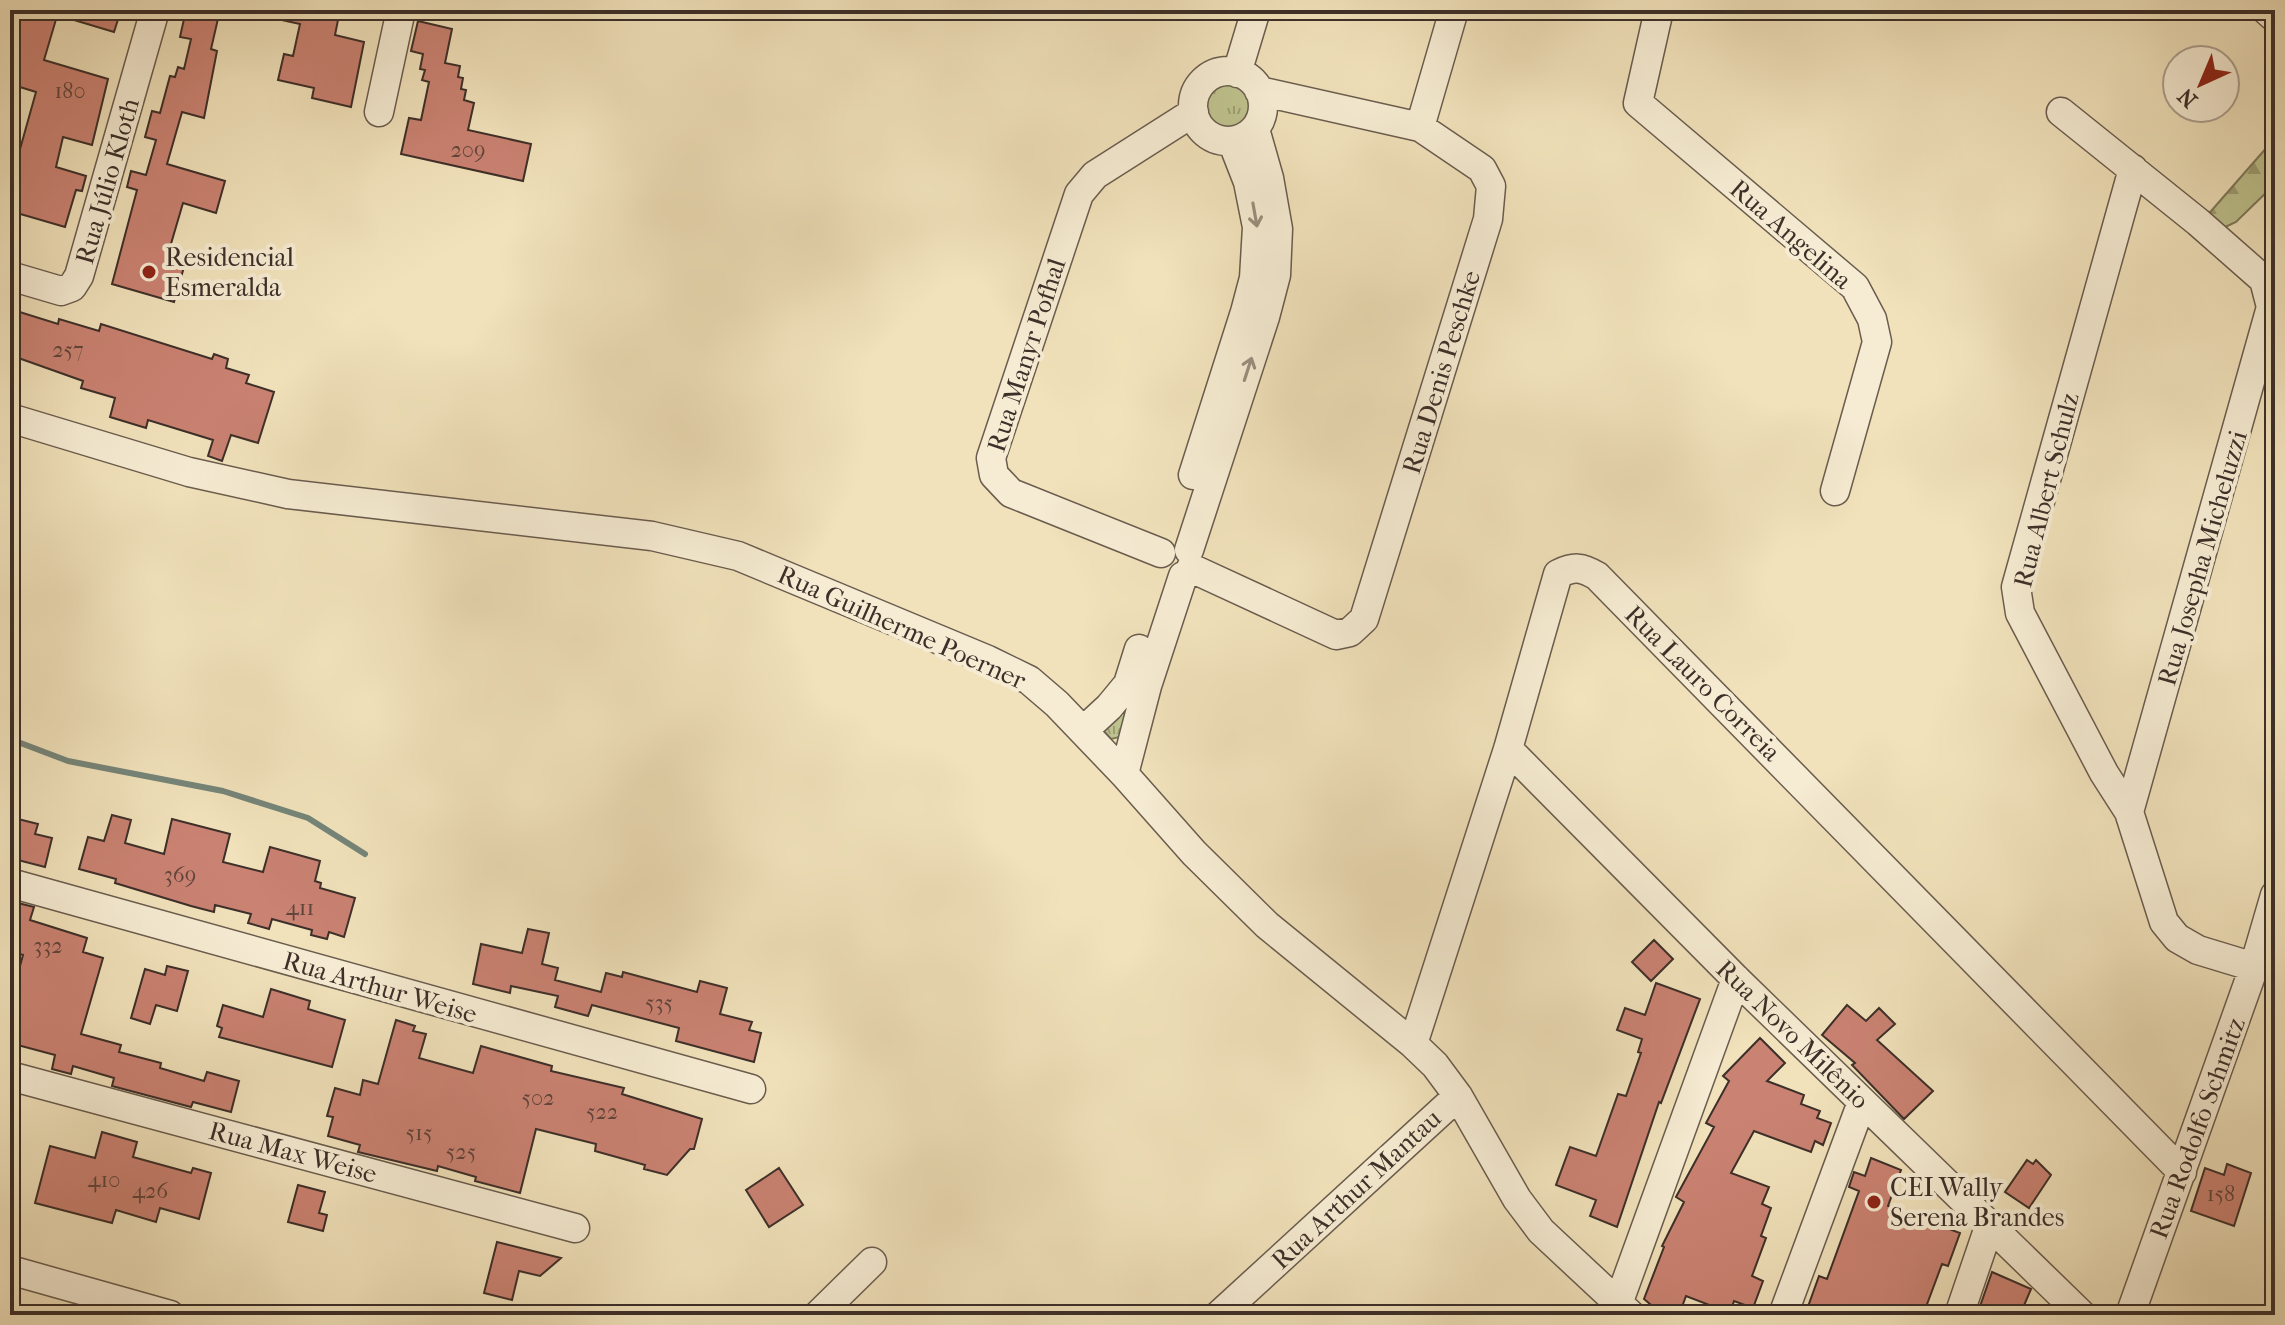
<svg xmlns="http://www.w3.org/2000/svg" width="2285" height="1325" font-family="'IM FELL French Canon',serif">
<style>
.grass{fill:url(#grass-tufts);stroke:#7e785b;stroke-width:2}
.forest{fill:url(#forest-firs);stroke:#7e785b;stroke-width:2}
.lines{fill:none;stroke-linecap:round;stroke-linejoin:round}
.stream{stroke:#758579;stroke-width:6}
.building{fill:#ca8272;stroke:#3d2f29;stroke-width:2}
.minor-casing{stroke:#6a5c4e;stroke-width:31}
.minor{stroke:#f6ecd3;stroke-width:28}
.oneway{stroke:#9a8e7e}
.poi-dot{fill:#8f2418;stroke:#f6ecd3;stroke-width:3}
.labels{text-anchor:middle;stroke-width:8;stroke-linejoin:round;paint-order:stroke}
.number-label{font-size:22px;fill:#60443b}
.street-label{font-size:26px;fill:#3d2f29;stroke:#f6ecd3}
.poi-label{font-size:26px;fill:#3d2f29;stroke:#f6ecd3;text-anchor:start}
</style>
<defs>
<pattern id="grass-tufts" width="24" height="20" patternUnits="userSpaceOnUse" patternTransform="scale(2)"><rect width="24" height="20" fill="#bec28d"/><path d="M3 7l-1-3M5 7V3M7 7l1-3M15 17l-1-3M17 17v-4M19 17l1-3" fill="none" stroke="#9c9e73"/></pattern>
<pattern id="forest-firs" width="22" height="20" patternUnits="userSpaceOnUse" patternTransform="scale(2)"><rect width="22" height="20" fill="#bec28d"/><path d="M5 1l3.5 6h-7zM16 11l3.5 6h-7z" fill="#9c9e73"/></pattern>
</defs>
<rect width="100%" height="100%" fill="#f1e2bb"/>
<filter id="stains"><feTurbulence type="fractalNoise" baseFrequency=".0025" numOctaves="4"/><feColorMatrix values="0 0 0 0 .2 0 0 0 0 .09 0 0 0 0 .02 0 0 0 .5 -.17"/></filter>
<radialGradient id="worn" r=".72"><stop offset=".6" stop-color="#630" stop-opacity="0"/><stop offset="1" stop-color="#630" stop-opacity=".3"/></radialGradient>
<path class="grass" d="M1199 106a28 28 0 1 1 56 0a28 28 0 1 1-56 0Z
M1135,689L1120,737L1111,739L1102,729Z"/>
<path class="forest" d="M2275,138V184L2236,222L2219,230L2205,218Z"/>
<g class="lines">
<path class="stream" d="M10,739L68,761L223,791L308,818L365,854"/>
</g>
<path class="building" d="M10,10H38L57,16L44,60L108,79L92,145L63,137L56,167L86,176L82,191L76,190L65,227L10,211V185L36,92L10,84Z
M55,10H121L114,32L54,14Z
M186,10H220L211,49L217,51L204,118L182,112L167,164L225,181L216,213L183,203L168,254L186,260L174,302L112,284L137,190L127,187L131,171L146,175L156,140L145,137L152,111L160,113L170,76L175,77L178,67L184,69L191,39L180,37Z
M269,10H340L335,35L364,42L351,107L312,98L314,88L278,80L284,54L293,56L300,24L268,17Z
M418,21L452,29L445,63L460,66L458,77L463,78L461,89L466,90L464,100L474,103L468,130L531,144L523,181L401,154L409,118L421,120L429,82L422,80L425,70L420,69L423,54L411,51Z
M10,309L58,324L59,319L99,331L101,324L212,359L214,354L228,359L226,368L249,375L246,383L274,392L258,443L231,435L222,461L208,456L213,440L148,420L146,428L110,417L115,398L81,388L83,381L10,355Z
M112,815L131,820L125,843L164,854L172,819L230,834L223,862L263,872L270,847L320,861L315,881L321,883L320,888L355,898L344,937L329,932L327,939L311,935L312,930L272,919L269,929L248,923L251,914L215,905L214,912L191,906L115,883L116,879L79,869L88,837L104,841Z
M10,817L38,824L35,834L52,838L45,867L10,858Z
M14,902L34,907L30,920L87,938L83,952L103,958L81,1034L121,1045L119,1052L161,1063L160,1068L204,1081L207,1072L239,1081L231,1112L193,1102L191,1107L112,1086L114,1078L73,1066L71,1074L52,1069L55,1055L10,1043V1003L23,955L10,951V915Z
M528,929L549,933L542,964L558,968L555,980L601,992L606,973L622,977L623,972L697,992L700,981L727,988L720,1014L752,1022L749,1030L761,1033L754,1062L676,1041L679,1028L592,1005L588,1016L555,1007L558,996L511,986L510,993L473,984L481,944L522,953Z
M1654,940L1673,959L1651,981L1632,962Z
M167,966L188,971L177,1011L156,1005L150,1024L131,1018L145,969L165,975Z
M1656,983L1700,999L1661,1103L1659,1102L1617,1227L1590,1216L1596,1200L1556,1185L1570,1147L1596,1156L1618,1094L1626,1096L1641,1053L1638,1052L1642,1039L1617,1030L1625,1008L1645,1015Z
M271,989L310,1001L308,1009L345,1020L332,1067L219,1037L222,1028L217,1026L223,1005L263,1017Z
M1847,1005L1866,1021L1879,1008L1895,1024L1877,1040L1933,1091L1904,1119L1852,1065L1855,1063L1822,1035Z
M396,1020L415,1026L413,1031L426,1034L419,1058L473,1073L481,1046L552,1066L551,1071L624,1088L622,1094L702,1119L694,1149H690L667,1175L644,1169L645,1165L595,1151L596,1144L536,1129L520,1193L475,1181L476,1177L438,1166L437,1171L358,1152L360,1145L328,1136L333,1117L327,1116L335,1088L360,1095L363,1080L378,1084Z
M1760,1038L1785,1063L1767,1081L1804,1095L1801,1104L1820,1111L1817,1118L1831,1123L1823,1145L1815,1141L1811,1152L1754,1131L1731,1173L1769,1187L1762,1204L1771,1208L1761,1236L1766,1238L1752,1276L1763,1281L1753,1308L1734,1301L1730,1313L1686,1296L1679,1315H1663L1644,1299L1664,1247L1662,1246L1684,1202L1676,1197L1714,1127L1706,1123L1729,1081L1723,1076Z
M102,1132L137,1142L133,1157L191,1173L193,1168L211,1173L199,1219L160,1208L156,1222L116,1210L112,1223L35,1203L50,1146L95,1158Z
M1871,1158L1901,1170L1888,1206L1960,1233L1948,1266L1942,1264L1923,1315H1805L1819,1276L1827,1279L1859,1191L1849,1187L1854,1172L1865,1176Z
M2027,1160L2033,1164L2036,1160L2051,1175L2029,1208L2005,1192Z
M2227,1164L2251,1173L2234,1226L2191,1211L2205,1168L2224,1175Z
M779,1168L803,1205L769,1227L746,1190Z
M298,1185L325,1192L319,1213L327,1215L323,1231L288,1222Z
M497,1242L561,1258L540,1276L519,1271L512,1300L484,1293Z
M1992,1272L2031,1289L2020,1315H1977Z"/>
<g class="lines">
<defs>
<path id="minor" d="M1659,10L1638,103L1855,287L1872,319L1877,342L1835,491
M2266,10L2275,18
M1193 106a35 35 0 1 1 70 0a35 35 0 1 1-70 0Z
M1237,73L1256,10
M379,112L401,10
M2061,112L2198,222L2264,280L2271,307L2129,812
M1420,127L1454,10
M2133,169L2016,587L2020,613L2104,773L2129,812L2164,922L2177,938L2198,950L2254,967
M10,276L61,291L72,287L79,276L155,10
M10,418L189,472L288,494L652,536L738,556L988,660L1029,680L1057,704L1124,774L1194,853L1267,925L1413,1044L1435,1065L1458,1096L1517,1199L1541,1231L1631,1315
M1193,475L1245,312L1254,278L1257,227L1248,182L1232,141
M1189,550L1265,317L1276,275L1278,229L1269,178L1255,129
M1161,553L1011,493L994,475L991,458L1079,194L1095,175L1194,112
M1191,568L1336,635L1350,632L1364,619L1488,219L1491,186L1482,169L1420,127L1259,91
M1083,731L1109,707L1128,684L1139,649
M1508,749L1736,979L2082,1315
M1124,774L1147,686L1183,576
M10,883L751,1089
M1413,1044L1508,749L1558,574C1574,566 1582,567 1597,576L2182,1172
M10,1076L575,1228
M10,1270L170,1315
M1618,1304L1736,979
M818,1315L872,1262
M1219,1315L1458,1096
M1783,1315L1862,1102
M1959,1315L1990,1224
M2130,1315L2254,967L2275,895"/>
</defs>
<use href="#minor" class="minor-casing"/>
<use href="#minor" class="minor"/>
</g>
<defs><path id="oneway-shaft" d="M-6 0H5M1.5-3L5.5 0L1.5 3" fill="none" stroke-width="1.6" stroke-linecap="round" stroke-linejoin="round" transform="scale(2)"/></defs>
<g class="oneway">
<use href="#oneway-shaft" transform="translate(1255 215) rotate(80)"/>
<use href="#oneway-shaft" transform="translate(1248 369) rotate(-72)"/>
</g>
<g class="poi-dot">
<circle cx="149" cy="272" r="8"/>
<circle cx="1874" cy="1202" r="8"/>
</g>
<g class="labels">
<g class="number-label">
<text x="70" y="98">180</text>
<text x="468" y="157">209</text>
<text x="68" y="357">257</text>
<text x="180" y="882">369</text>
<text x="300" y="915">411</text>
<text x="48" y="953">332</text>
<text x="659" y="1010">535</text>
<text x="538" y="1105">502</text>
<text x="602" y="1119">522</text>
<text x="419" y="1140">515</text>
<text x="461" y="1159">525</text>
<text x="104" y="1187">410</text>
<text x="150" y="1198">426</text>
<text x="2221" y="1201">158</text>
</g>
<g class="street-label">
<text transform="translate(107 181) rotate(-74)" y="9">Rua Júlio Kloth</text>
<text transform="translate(1791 234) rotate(41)" y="9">Rua Angelina</text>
<text transform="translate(1026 355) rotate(-72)" y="9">Rua Manyr Pofhal</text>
<text transform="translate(1441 372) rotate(-73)" y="9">Rua Denis Peschke</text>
<text transform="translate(2046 490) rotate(-76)" y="9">Rua Albert Schulz</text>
<text transform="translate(2202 558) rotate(-74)" y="9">Rua Josepha Micheluzzi</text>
<text transform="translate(902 627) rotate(24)" y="9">Rua Guilherme Poerner</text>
<text transform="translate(1703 683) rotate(45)" y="9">Rua Lauro Correia</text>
<text transform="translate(380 987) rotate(16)" y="9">Rua Arthur Weise</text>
<text transform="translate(1793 1034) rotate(44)" y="9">Rua Novo Milênio</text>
<text transform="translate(2197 1128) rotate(-70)" y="9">Rua Rodolfo Schmitz</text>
<text transform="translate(293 1152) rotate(15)" y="9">Rua Max Weise</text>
<text transform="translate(1356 1189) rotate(-43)" y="9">Rua Arthur Mantau</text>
</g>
<g class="poi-label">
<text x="165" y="266">Residencial<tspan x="165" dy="30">Esmeralda</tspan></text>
<text x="1890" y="1196">CEI Wally<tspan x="1890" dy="30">Serena Brandes</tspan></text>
</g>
</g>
<rect width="2285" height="1325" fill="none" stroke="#f1e2bb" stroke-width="40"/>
<rect x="12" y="12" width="2261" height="1301" fill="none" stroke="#3d2f29" stroke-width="4"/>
<rect x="20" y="20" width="2245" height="1285" fill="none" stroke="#3d2f29" stroke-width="2"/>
<g transform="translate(2201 84) rotate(224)"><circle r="38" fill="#f6ecd3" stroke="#aca08f" stroke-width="2"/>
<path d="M0-6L14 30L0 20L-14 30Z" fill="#8f2418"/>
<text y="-12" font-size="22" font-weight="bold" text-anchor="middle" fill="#3d2f29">N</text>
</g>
<rect width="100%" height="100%" filter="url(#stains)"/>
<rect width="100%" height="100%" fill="url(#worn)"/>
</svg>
